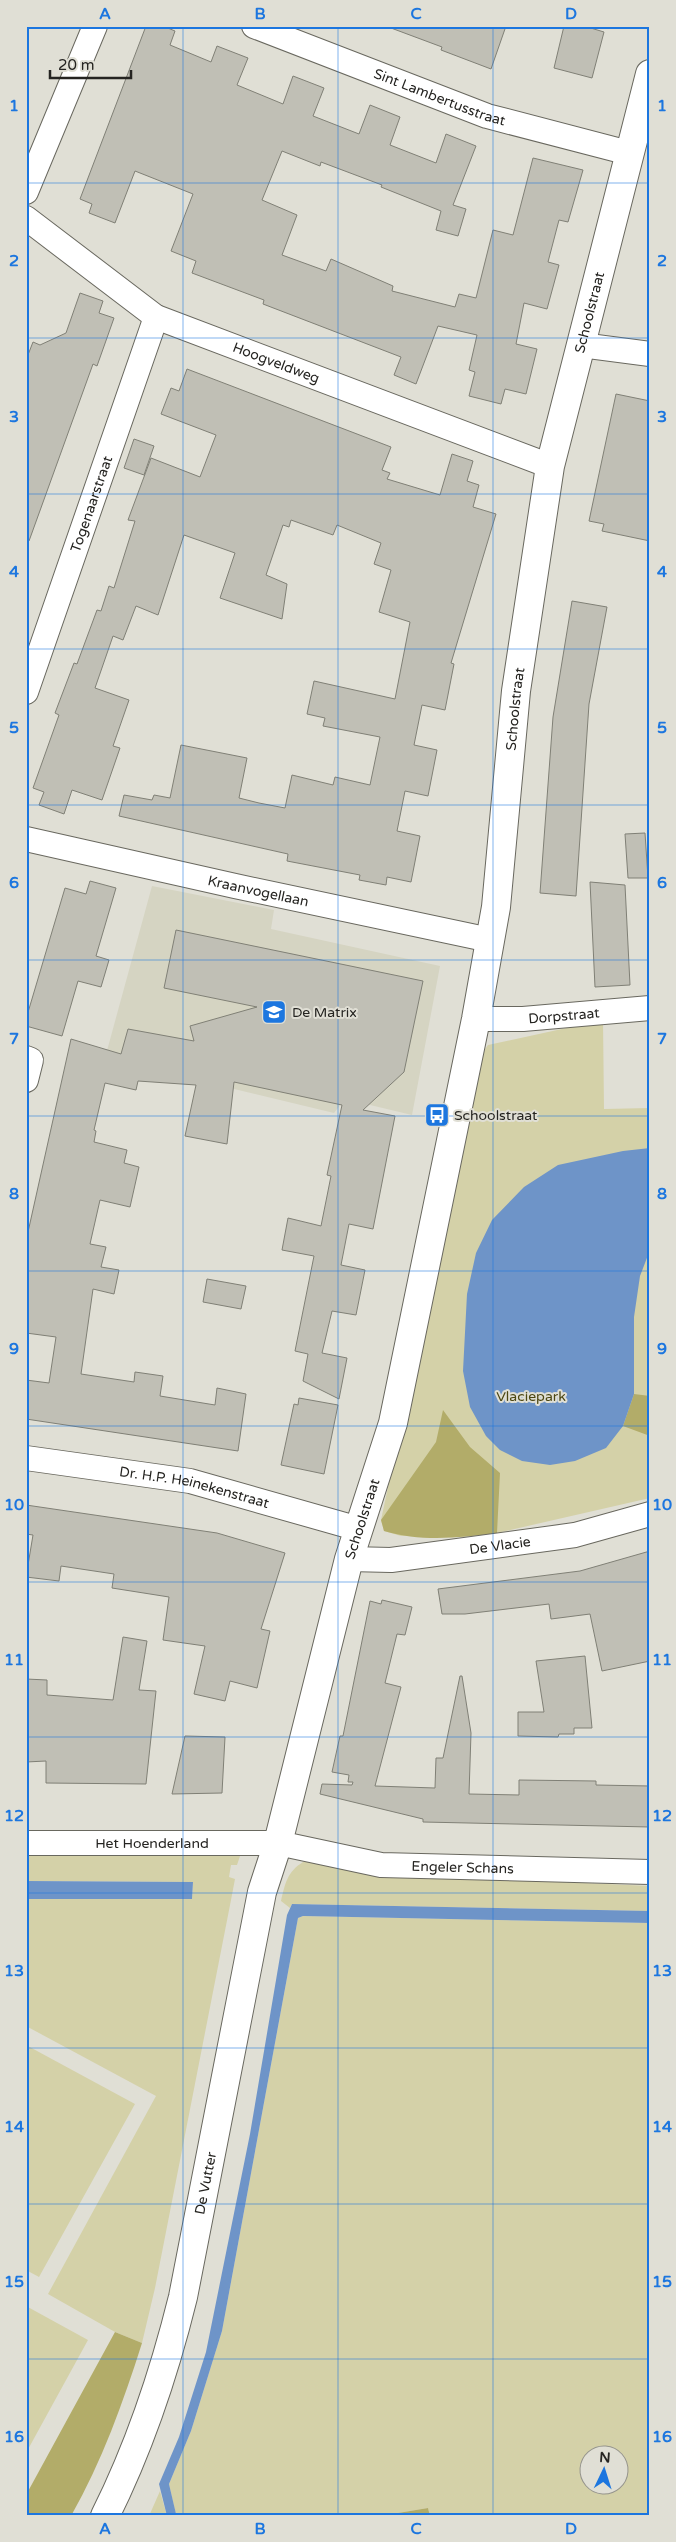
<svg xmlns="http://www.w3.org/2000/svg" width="676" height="2542" font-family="'Varela Round',sans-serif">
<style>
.built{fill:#d5d4c2}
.green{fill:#d4d1a8;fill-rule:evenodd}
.forest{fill:#b2ac69}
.water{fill:#6e94c8}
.building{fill:#c0bfb5;stroke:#808076}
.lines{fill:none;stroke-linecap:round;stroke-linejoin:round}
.minor-casing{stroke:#69685f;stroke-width:26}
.tertiary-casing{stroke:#69685f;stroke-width:30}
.minor{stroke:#fff;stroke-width:24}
.tertiary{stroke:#fff;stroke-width:28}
.grid{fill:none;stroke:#1c76df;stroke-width:1;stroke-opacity:0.55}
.labels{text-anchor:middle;stroke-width:4;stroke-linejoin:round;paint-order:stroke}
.street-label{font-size:14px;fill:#252421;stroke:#e0dfd5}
.poi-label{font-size:14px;fill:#252421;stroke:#e0dfd5;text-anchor:start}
.park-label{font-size:14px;fill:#4c4712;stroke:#e0dfd5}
.neatline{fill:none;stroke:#1c76df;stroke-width:2}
.grid-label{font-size:16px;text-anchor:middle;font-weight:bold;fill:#1c76df}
</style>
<rect width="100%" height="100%" fill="#e0dfd5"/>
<path class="built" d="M152,886L274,910L271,929L440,966L412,1115L345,1099L334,1113L105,1058Z"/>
<path class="green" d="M603,1020L604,1109L650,1108V1498L497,1533V1528L401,1536L384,1531L381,1520L480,1056L488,1045Z
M216,1854L240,1856L237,1865H231L229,1877L235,1879L231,1900L155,2288L142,2343L115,2332L48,2294L156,2096L26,2026V1899H192L193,1882L26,1881V1856H214Z
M303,1862H316L433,1876L650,1886V1911L292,1904L290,1908L281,1901C285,1884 287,1872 303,1862Z
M303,1916L650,1923V2516H430L428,2508L380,2516H172L176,2515L169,2484L191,2431L222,2331L298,1918ZM588,2454H618V2484H588Z
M26,2045L135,2104L39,2277L26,2270Z
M26,2306L88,2340L26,2453Z
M160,2491L167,2516H149Z"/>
<path class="forest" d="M634,1394L650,1396V1436L623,1426Z
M443,1410L470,1447L500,1473L497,1533C459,1538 421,1542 384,1531L381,1520L436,1442Z
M115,2332L142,2343C123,2403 102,2461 71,2516H26V2495Z
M428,2508L430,2516H380Z"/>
<path class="water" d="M650,1148V1250L640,1276L634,1317V1394L623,1426L606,1448L575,1461L550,1465L522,1461L500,1450L486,1436L470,1407L463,1371L467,1294L476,1253L492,1220L524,1187L558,1165L623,1151Z
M26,1881L193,1882L192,1899H26Z
M292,1904L650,1911V1923L303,1916L298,1918L222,2331L191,2431L169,2484L176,2514L167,2516L159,2484L179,2437L206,2352L250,2134L287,1915Z"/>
<path class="building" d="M146,26H163L175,31L170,45L211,62L217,46L248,58L237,85L283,104L293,76L324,88L313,116L359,134L370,105L400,117L390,145L436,163L446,134L476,146L453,205L466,209L458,236L436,230L441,211L381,187L382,185L321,162L320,166L282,151L262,200L297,215L282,255L326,271L331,259L393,286L392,291L455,307L459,294L476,298L493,230L513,235L533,158L583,170L568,222L559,220L548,262L559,265L547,309L524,303L516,344L537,349L526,394L505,389L501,404L469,396L475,372L469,370L477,335L438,326L416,384L394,375L401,357L263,304L264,300L192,273L196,261L171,251L193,194L135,171L115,223L89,213L92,204L80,199Z
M392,26H506L491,69L441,50L442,47L391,28Z
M564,26H584L604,32L592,78L554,68Z
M80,293L103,301L99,313L114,318L97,366L93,364L29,541H26V360L33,342L40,345L66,333Z
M187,369L391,447L382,470L390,473L387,479L440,495L452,454L473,461L467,481L479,485L473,507L496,514L451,663L454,664L445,710L422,705L414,745L437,750L428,796L405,791L397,831L420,836L411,882L387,877L386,885L359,880L360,875L287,861L288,854L119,816L124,795L152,800L154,795L170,798L181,745L247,758L239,798L259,803L285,808L292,775L333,785L335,777L370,785L380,737L323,726L325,718L307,714L314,681L395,699L410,622L379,612L391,570L374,564L381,543L337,525L333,535L291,520L289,527L283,525L266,575L287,584L282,619L220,598L235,553L184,535L158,615L136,606L123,640L113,636L95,688L129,700L113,746L120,748L102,800L72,790L64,814L39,805L44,792L33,788L59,715L55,713L74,663L77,664L97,610L101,611L109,586L114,588L135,521L128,520L151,458L200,477L216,435L161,414L171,388L179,391Z
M616,394L650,401V541L602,531L604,524L589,521Z
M134,439L154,446L144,475L124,468Z
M572,601L607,607L589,704L576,896L540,893L553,717Z
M645,833L648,878H628L625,834Z
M90,881L116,888L96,956L109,960L101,987L78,981L62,1036L26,1026V1019L65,888L86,894Z
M590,882L625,885L630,985L595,987Z
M176,930L423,981L404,1072L363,1110L395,1116L373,1229L349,1224L341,1265L365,1270L356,1315L332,1311L322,1353L347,1358L339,1399L303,1381L308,1354L295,1351L314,1256L282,1250L288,1218L321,1226L331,1176L327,1175L342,1105L234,1082L227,1144L185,1136L196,1085L138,1081L136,1090L105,1083L94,1130L96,1131L94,1142L127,1150L124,1163L139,1167L130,1207L100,1200L90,1244L106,1247L101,1267L119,1270L114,1294L93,1289L81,1374L134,1382L135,1372L163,1376L160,1396L215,1405L217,1388L246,1394L238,1451L26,1419V1380L49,1383L56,1337L26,1333V1241L71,1039L121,1054L128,1029L194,1041L190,1026L257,1007L164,988Z
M207,1279L246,1286L241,1309L203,1302Z
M299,1398L338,1405L324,1474L281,1465L294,1404L298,1405Z
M26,1505L217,1533L285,1553L261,1629L270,1631L257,1688L230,1681L225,1701L194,1694L205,1646L163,1640L169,1597L112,1588L114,1574L61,1566L59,1581L26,1577L33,1535L26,1534Z
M650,1551V1661L602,1671L590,1614L551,1619L549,1604L465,1614H442L438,1589L580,1571Z
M382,1600L412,1607L405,1635L397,1634L385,1683L401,1687L375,1786L435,1788L436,1758H443L460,1676H462L471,1733L469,1794L519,1795V1780L596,1781V1785L650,1786V1827L423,1822V1819L320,1794L322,1784L352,1785L353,1782H348L349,1775L332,1772L340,1736H343L370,1601L381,1604Z
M123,1637L147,1641L139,1690L156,1691L146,1784L46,1783V1761L26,1762V1679L47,1680V1695L113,1700Z
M585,1656L592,1728H574V1734H559L558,1737L518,1736V1712H544L536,1661Z
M185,1736L225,1737L222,1793L172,1794Z"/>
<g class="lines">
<defs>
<g id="minor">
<path id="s1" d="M254,26L487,116L629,153"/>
<path d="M26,192L95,26"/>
<path id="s2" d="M26,218L156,317L550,466"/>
<path d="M581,345L650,354"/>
<path id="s3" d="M26,692L156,317"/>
<path id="s4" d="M26,839L235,886L490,940"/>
<path id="s5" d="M476,1019H523L650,1008"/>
<path d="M26,1058L31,1060L26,1080"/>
<path id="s6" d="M26,1458L190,1481L359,1529"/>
<path id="s7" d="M349,1559L391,1560L575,1535L650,1514"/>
<path id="s8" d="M26,1843H278L381,1865L650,1872"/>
</g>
<g id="tertiary">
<path id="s9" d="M105,2516C140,2446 164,2374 183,2297L262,1892L278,1843L349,1559L393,1423L476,1019L496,907L516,691L550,466L650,74"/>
</g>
</defs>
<use href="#minor" class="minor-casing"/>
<use href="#tertiary" class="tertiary-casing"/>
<use href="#minor" class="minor"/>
<use href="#tertiary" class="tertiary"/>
</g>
<path class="grid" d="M183,26V2516M338,26V2516M493,26V2516M26,183H650M26,338H650M26,494H650M26,649H650M26,805H650M26,960H650M26,1116H650M26,1271H650M26,1426H650M26,1582H650M26,1737H650M26,1893H650M26,2048H650M26,2204H650M26,2359H650"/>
<defs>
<symbol id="school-square" viewBox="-11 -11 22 22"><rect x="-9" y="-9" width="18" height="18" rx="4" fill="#1c76df" stroke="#e0dfd5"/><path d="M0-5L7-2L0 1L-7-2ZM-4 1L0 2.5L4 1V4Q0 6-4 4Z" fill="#fff"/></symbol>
<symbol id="bus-square" viewBox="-11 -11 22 22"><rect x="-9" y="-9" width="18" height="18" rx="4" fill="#1c76df" stroke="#e0dfd5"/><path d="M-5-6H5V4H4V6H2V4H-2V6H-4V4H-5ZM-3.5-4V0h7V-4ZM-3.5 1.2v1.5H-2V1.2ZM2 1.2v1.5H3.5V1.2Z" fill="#fff"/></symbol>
</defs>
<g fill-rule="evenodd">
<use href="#school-square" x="260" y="998" width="28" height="28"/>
<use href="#bus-square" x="423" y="1101" width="28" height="28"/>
</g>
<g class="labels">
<g class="street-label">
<text dy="5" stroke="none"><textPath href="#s1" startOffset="199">Sint Lambertusstraat</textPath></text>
<text dy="5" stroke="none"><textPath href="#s9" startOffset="2262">Schoolstraat</textPath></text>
<text dy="5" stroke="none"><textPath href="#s2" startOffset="292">Hoogveldweg</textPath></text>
<text dy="5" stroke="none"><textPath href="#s3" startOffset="199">Togenaarstraat</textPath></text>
<text dy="5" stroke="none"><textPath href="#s9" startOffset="1858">Schoolstraat</textPath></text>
<text dy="5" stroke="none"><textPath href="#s4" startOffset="238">Kraanvogellaan</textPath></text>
<text dy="5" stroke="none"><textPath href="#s5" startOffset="88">Dorpstraat</textPath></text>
<text dy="5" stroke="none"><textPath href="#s6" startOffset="171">Dr. H.P. Heinekenstraat</textPath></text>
<text dy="5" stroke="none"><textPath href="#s9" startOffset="1032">Schoolstraat</textPath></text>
<text dy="5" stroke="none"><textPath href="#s7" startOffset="152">De Vlacie</textPath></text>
<text dy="5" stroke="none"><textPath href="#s8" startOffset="126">Het Hoenderland</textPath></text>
<text dy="5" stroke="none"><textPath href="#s8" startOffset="439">Engeler Schans</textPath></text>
<text dy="5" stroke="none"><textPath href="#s9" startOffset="349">De Vutter</textPath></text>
</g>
<g class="poi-label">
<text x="292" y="1017">De Matrix</text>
<text x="454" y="1120">Schoolstraat</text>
</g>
<g class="park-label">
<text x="531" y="1401">Vlaciepark</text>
</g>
</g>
<rect width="676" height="2542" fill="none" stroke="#e0dfd5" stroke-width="55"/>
<g transform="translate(604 2470) rotate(4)"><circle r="24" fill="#e0dfd5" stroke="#95948d"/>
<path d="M0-4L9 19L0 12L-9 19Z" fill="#1c76df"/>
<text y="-8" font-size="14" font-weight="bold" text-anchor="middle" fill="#252421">N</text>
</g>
<path d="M50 70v8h81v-8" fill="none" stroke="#252421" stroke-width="2.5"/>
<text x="58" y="70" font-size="15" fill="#252421" stroke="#e0dfd5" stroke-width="4" paint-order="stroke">20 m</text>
<rect x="28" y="28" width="620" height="2486" class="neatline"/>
<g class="grid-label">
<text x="105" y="19">A</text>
<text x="260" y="19">B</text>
<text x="416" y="19">C</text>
<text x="571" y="19">D</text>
<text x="14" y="111">1</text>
<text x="662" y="111">1</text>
<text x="14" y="266">2</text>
<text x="662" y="266">2</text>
<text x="14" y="422">3</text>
<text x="662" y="422">3</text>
<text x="14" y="577">4</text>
<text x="662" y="577">4</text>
<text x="14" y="733">5</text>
<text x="662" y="733">5</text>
<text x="14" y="888">6</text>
<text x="662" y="888">6</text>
<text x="14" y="1044">7</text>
<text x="662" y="1044">7</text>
<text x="14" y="1199">8</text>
<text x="662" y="1199">8</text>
<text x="14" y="1354">9</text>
<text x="662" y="1354">9</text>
<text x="14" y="1510">10</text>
<text x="662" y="1510">10</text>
<text x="14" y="1665">11</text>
<text x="662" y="1665">11</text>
<text x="14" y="1821">12</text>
<text x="662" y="1821">12</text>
<text x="14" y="1976">13</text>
<text x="662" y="1976">13</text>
<text x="14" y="2132">14</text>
<text x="662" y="2132">14</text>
<text x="14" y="2287">15</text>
<text x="662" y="2287">15</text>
<text x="14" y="2442">16</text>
<text x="662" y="2442">16</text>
<text x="105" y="2534">A</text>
<text x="260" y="2534">B</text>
<text x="416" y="2534">C</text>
<text x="571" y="2534">D</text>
</g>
</svg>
